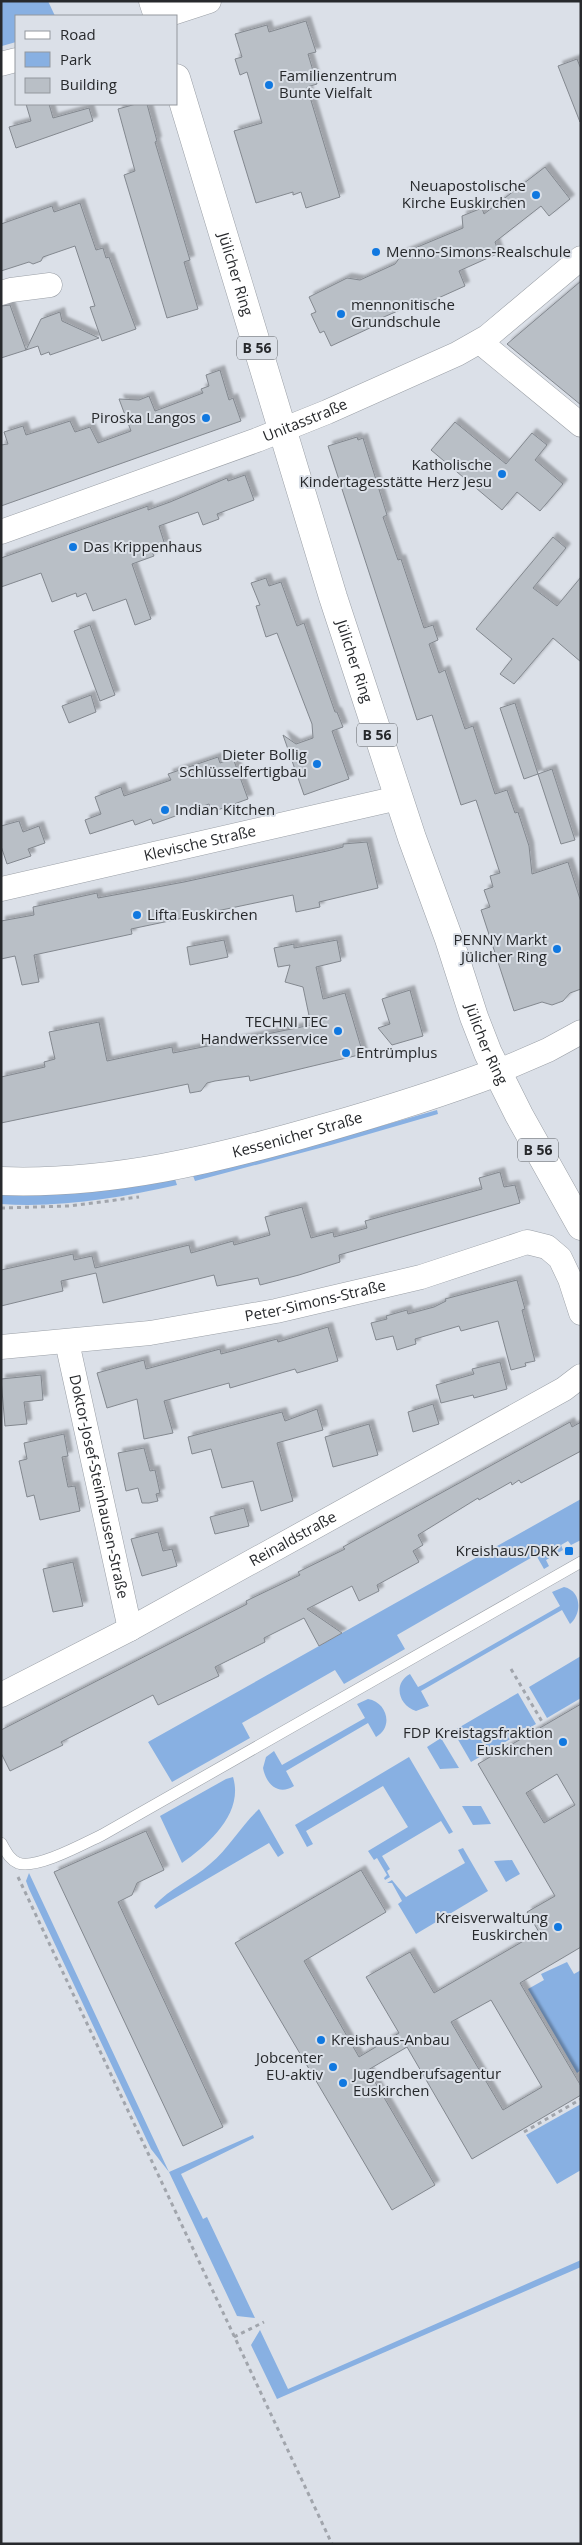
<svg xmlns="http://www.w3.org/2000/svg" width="582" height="2545" font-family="'Open Sans',sans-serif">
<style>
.green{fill:#88b0e2}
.building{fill:#b9bfc6;stroke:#83888f;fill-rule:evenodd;filter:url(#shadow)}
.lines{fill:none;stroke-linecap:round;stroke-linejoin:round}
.lane-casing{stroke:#9a9fa6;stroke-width:12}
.street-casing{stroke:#9a9fa6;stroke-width:25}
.secondary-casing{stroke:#9a9fa6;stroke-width:29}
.primary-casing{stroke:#9a9fa6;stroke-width:29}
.path{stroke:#a1a5ac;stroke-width:3;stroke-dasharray:4 4;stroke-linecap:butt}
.lane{stroke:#fff;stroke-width:11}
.street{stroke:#fff;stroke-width:24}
.secondary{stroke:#fff;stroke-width:28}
.primary{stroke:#fff;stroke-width:28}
.poi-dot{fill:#1078e0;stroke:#dbe0e8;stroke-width:2}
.labels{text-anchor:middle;stroke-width:4;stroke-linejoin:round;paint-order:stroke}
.shield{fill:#dbe0e8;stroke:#5d6064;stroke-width:1}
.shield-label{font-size:14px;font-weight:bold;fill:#27292c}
.poi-label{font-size:15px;fill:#27292c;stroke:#dbe0e8;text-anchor:end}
.street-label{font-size:15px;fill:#27292c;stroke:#dbe0e8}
</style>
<defs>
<filter id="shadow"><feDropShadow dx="4.5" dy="-4.5" stdDeviation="1" flood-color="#0004"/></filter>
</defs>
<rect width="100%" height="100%" fill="#dbe0e8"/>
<path class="green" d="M1,1H48L55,16H16V42L2,46Z
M437,1110L438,1114L331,1145L195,1181L192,1173L346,1136Z
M174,1176L177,1185C119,1198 60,1208 1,1204V1191Z
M581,1499V1540L571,1545L568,1541L561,1545L563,1550L546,1560L549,1566L544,1569L536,1555L397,1635L405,1649L344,1684L335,1670L242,1723L250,1738L172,1782L148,1742Z
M564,1587C582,1591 582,1614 570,1624L562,1610L421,1691L429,1706L416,1711C398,1705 393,1683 410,1674L418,1687L424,1684L560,1606L552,1592Z
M581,1656V1698L547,1718L529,1687Z
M518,1693L536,1724L471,1762L453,1731Z
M368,1699C387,1702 394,1727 376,1737L368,1723L286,1771L294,1786C278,1796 266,1784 263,1768L266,1757L274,1751L282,1765L365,1718L357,1704Z
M441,1738L459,1768L440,1769L427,1747Z
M409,1757L453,1832L449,1834L441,1821L382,1856L390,1869L387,1871L390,1877L385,1880L384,1878L387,1875L377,1858L374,1860L368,1851L408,1827L383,1786L306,1831L313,1844L307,1847L295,1825Z
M233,1777C244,1813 209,1844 182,1863L160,1816L226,1779Z
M462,1806H481L491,1824L473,1825Z
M259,1809L284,1853L278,1857L269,1843L156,1909L154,1906C170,1888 192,1880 210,1864C229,1848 241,1826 259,1809Z
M463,1848L488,1891L416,1934L398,1904L402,1901L392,1883H387L392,1880L406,1897L465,1863L458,1850Z
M512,1860L520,1874L506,1882L494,1861Z
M29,1873L169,2172L253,2135L254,2138L181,2174L203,2219L207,2217L255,2318L237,2316L169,2172L151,2149L29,1889L26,1881Z
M567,1962L574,1974L581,1970V2070L577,2073L528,1989L544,1980L541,1974Z
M581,2104V2170L557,2184L526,2135Z
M581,2260V2267L277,2399L251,2345L260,2330L288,2389Z"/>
<path class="building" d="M306,21L316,52L308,54L317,84L307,87L340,197L306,208L301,192L293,195V192L256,203L234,131L262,123L247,72L240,75L235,59L242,57L235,34L267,25L269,32Z
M577,59L581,69L580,122L558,66Z
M26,104H49L53,118L89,108L93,121L16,148L9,127L31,121Z
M136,104H147L157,141L155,142L190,260L184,262L198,309L167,318L124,175L135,171L118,109Z
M545,167L570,199L549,216L541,206L495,242L499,253L459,271L465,286L425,304L423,300L370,323L372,327L331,346L324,331L320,333L311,314L316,312L309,297L347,278L360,280L395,264L403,253L463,228L462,216L482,208L484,214Z
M80,203L96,250L103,248L106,258L109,257L136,329L102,341L90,307L95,306L75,246L43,257L41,261L33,264L29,262L1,271V224L52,206L54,212Z
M581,281V405L507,344Z
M10,305L26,350L1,358V306Z
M60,312L62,321L99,338L50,355L49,352L41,355L38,346L26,350L41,319Z
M220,370L229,400L233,398L241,421L1,506V445L8,444L4,432L23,426L26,435L70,421L75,432L90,427L98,443L131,431L119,399L139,400L149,396L155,411L203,393L201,389L209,386L206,375Z
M455,422L506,464L532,433L547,445L535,460L563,484L540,511L517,492L502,510L431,450Z
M357,437L358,440L363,438L387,515L383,517L398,560L401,559L424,628L433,625L438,640L429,644L439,673L445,670L465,729L473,726L495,794L507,790L515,813L518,812L529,846L532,874L568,862L581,902V989L570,993L563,1001L552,1005L542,1002L514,1011L481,910L490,907L484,890L493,887L490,876L500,873L476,800L461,805L432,715L417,720L328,446Z
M245,475L254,500L217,514L219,519L203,525L198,512L159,526L165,545L151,550L154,556L132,564L151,619L135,625L126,599L93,611L86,593L77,597L76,593L52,602L41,573L1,587V558L148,506V510L170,502L227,478L228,481Z
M553,537L566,548L533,588L557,606L581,577V662L553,638L514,684L500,674L512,659L476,629Z
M266,578L269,586L281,582L297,626L304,623L335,712H337L343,727L332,731L349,779L304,795L283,735L296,744L313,738L312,724L277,633L266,637L256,606L260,605L251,583Z
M90,625L115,695L100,701L74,631Z
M91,695L96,712L69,723L62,706Z
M515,703L538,774L524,779L500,708Z
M218,757L220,763L233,758L248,799L212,812L209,804L153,824L151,819L135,825L133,820L90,834L85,820L101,814L95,797L121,787L124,796L171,780L168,774Z
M552,769L575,840L561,844L538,774Z
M19,821L23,832L39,826L45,843L28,849L31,856L7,864L1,846V826Z
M367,842L378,888L319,902L320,907L296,912L293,895L131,929L132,934L34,955L39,982L22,985L15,956L1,959V921L34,915L33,907L97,893L98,898L184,882L327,851L343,847V844Z
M224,940L228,957L190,965L187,947Z
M337,940L341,961L316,967L323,999L345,993L363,1054L250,1081L249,1076L215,1081L207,1083L201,1091L190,1093L188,1084L1,1123V1077L45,1067L44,1062L55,1059L49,1032L99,1022L107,1061L172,1047L173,1053L311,1025L303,987L285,982L290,965L278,967L274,948L294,944V948Z
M410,990L423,1036L392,1045L378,1028L390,1024L382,999Z
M500,1172L504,1187L515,1185L520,1203L339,1255L340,1262L299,1275L260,1285L258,1278L217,1286L214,1275L103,1303L96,1273L61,1281L63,1291L1,1306V1270L73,1254L74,1260L92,1256L95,1268L189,1245L191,1253L233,1241L234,1245L270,1235L265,1217L302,1207L311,1238L333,1232L334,1237L367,1228L365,1221L482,1189L479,1178Z
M517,1280L525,1309L522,1310L535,1361L525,1363L526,1366L511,1370L498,1321L461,1331L459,1326L415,1339L416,1344L397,1350L393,1336L376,1340L371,1323L387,1319L386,1316L407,1310L408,1314L434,1307L446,1301L445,1299Z
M328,1327L338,1361L297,1373L295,1369L230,1388L229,1383L164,1401L173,1433L144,1439L137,1399L107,1408L97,1373L144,1360L146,1369L220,1349L221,1354L277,1339L278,1342Z
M500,1362L507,1389L474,1398L473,1395L441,1403L436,1385L474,1374L472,1369Z
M41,1375L43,1400L24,1402L27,1424L5,1426L1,1379Z
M433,1404L439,1424L413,1432L408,1412Z
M317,1409L323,1430L277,1443L293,1501L261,1511L253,1481L222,1488L211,1449L192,1454L188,1437L282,1412L285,1421Z
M570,1422L572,1427L581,1422V1451L521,1483L519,1480L512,1485L511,1482L479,1500L478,1498L418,1535L423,1545L413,1551L419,1562L377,1585L379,1591L359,1601L352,1586L307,1609L342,1633L319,1646L304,1618L264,1638L265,1642L215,1667L219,1676L158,1705L153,1695L61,1742L63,1745L10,1771L1,1753V1730L247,1604L246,1601L300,1575L298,1572L345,1549L343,1547Z
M369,1424L378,1455L333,1467L325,1437Z
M64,1434L68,1456L62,1457L68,1487L75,1486L80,1511L40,1520L34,1495L27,1497L19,1461L27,1459L24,1443Z
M144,1448L150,1471L155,1470L160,1493L156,1494L158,1501L149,1503H142L138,1488L126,1491L118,1453Z
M244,1508L249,1526L215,1534L210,1517Z
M158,1532L163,1551L172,1549L177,1566L142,1576L131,1539Z
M73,1562L83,1606L53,1612L43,1569Z
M581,1704V1947L520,1983L581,2086V2095L472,2159L407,2047L368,2070L435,2185L392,2210L235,1943L361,1870L386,1912L304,1961L359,2057L399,2033L366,1977L410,1952L434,1993L539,1932L527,1912L555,1896L478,1764ZM557,1774L575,1805L544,1823L526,1793ZM491,2000L542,2087L503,2110L451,2022Z
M146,1831L164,1870L137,1883L132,1895L118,1902L223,2127L183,2146L54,1872Z"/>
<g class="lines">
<defs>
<path id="lane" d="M1,1843C6,1851 9,1859 18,1863C36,1870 85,1843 102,1835L581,1562"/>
<g id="street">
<path d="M163,16L209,1"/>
<path d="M1,64L16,60"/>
<path d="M1,293L11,290L50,285"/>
<path d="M480,342L581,425"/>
<path id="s1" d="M1,532L257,440L327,412L457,354L487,337L581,258"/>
<path id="s2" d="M1,889L398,798"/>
<path d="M497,1072L548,1050L581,1032"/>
<path id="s3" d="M67,1342L130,1629"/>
<path id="s4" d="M1,1347L150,1333L276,1311L421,1277L527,1242L547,1247L560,1258L570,1279L581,1313"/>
<path id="s5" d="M1,1695L130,1629L564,1389L581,1376"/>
</g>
<g id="secondary">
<path id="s6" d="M1,1181C111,1185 217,1159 321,1129C381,1112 439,1094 497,1072"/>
</g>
<g id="primary">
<path d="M153,1L158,16"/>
<path id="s7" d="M176,78L333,597L412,838L449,939L474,1017L488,1053L519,1115L581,1226"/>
</g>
</defs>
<use href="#lane" class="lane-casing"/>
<use href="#street" class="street-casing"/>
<use href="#secondary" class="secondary-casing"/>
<use href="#primary" class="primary-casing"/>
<path class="path" d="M1,1208L69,1206L139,1197
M511,1669L544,1725
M18,1877L332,2544
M581,2077L578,2079L581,2084
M524,2132L581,2099
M234,2337L264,2322"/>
<use href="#lane" class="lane"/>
<use href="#street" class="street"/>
<use href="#secondary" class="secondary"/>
<use href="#primary" class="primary"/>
</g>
<g class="poi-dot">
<circle cx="269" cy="85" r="5"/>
<circle cx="536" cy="195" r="5"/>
<circle cx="376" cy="252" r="5"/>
<circle cx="341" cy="314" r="5"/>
<circle cx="206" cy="418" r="5"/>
<circle cx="502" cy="474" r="5"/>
<circle cx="73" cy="547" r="5"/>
<circle cx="317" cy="764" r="5"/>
<circle cx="165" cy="810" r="5"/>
<circle cx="137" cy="915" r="5"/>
<circle cx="557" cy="949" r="5"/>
<circle cx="338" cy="1031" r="5"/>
<circle cx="346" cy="1053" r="5"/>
<rect x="564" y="1546" width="10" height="10" rx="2.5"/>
<circle cx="563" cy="1742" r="5"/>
<circle cx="558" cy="1927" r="5"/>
<circle cx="321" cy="2040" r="5"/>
<circle cx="333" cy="2067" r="5"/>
<circle cx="343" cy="2083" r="5"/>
</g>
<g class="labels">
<g class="shield">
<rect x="237" y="336.5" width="40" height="23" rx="4"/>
<rect x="357" y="723.5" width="40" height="23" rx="4"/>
<rect x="518" y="1138.5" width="40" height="23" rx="4"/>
</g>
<g class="shield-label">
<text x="257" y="353">B 56</text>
<text x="377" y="740">B 56</text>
<text x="538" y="1155">B 56</text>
</g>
<g class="poi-label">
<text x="279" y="81" text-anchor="start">Familienzentrum<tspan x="279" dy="17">Bunte Vielfalt</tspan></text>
<text x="526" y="191">Neuapostolische<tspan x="526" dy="17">Kirche Euskirchen</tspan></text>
<text x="386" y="257" text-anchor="start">Menno-Simons-Realschule</text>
<text x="351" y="310" text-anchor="start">mennonitische<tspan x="351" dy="17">Grundschule</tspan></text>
<text x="196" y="423">Piroska Langos</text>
<text x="492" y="470">Katholische<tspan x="492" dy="17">Kindertagesstätte Herz Jesu</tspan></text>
<text x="83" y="552" text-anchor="start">Das Krippenhaus</text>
<text x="307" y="760">Dieter Bollig<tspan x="307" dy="17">Schlüsselfertigbau</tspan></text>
<text x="175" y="815" text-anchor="start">Indian Kitchen</text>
<text x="147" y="920" text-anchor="start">Lifta Euskirchen</text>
<text x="547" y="945">PENNY Markt<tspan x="547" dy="17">Jülicher Ring</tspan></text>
<text x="328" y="1027">TECHNI TEC<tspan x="328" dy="17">Handwerksservice</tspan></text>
<text x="356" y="1058" text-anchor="start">Entrümplus</text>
<text x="559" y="1556">Kreishaus/DRK</text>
<text x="553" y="1738">FDP Kreistagsfraktion<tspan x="553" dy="17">Euskirchen</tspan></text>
<text x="548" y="1923">Kreisverwaltung<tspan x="548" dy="17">Euskirchen</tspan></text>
<text x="331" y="2045" text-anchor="start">Kreishaus-Anbau</text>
<text x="323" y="2063">Jobcenter<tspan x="323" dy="17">EU-aktiv</tspan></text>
<text x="353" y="2079" text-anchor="start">Jugendberufsagentur<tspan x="353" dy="17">Euskirchen</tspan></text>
</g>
<g class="street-label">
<text dy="5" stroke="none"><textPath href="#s7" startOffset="205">Jülicher Ring</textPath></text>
<text dy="5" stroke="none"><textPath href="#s1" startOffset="324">Unitasstraße</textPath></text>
<text dy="5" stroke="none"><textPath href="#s7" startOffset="610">Jülicher Ring</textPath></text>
<text dy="5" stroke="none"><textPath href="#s2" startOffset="204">Klevische Straße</textPath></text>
<text dy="5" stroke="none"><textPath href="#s7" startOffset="1015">Jülicher Ring</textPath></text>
<text dy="5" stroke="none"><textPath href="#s6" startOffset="301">Kessenicher Straße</textPath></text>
<text dy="5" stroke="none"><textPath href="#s4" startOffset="318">Peter-Simons-Straße</textPath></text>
<text dy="5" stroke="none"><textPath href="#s3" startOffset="148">Doktor-Josef-Steinhausen-Straße</textPath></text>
<text dy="5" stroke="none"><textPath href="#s5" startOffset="331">Reinaldstraße</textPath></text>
</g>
</g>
<rect width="582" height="2545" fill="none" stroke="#27292c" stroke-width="5"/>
<rect x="15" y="15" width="162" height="90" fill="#dbe0e8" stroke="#93979d"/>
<rect x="25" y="31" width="25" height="8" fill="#ffffff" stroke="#93979d"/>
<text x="60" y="40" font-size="15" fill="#27292c">Road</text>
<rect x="25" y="52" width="25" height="15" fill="#88b0e2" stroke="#93979d"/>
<text x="60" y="65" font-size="15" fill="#27292c">Park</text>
<rect x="25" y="78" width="25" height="15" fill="#b9bfc6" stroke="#93979d"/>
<text x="60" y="90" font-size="15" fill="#27292c">Building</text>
</svg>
